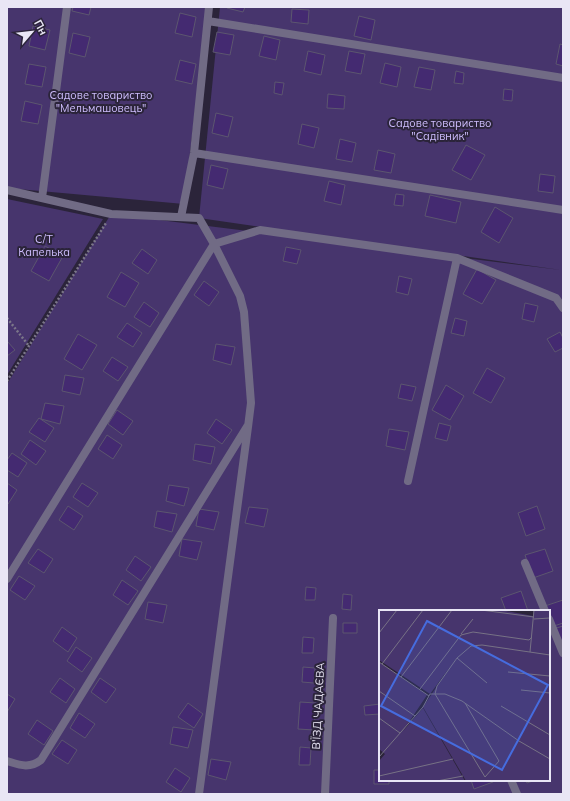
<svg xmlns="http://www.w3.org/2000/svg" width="570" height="801" font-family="Mulish,sans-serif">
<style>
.green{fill:#47356d;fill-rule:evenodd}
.building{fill:#442a71;stroke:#5c566f}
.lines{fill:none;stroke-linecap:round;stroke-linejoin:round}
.path{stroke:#7b7689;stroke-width:2.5;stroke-dasharray:2 2;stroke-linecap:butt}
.lane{stroke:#716b85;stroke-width:8}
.labels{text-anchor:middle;stroke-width:4;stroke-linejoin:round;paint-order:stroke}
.park-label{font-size:11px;fill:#cebdfd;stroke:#2b243a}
.street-label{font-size:11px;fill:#e9e6f5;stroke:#2b243a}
.inset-road{fill:none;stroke:#777285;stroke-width:1}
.view{fill:#466cde;fill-opacity:0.15;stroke:#466cde;stroke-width:2}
.inset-edge{fill:none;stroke:#e9e6f5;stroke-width:2}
</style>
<rect width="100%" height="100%" fill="#2b243a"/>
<path class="green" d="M7,7H207L184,204L7,188Z
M220,7H563V794H7V384L111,214L561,270L199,218ZM380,611H549V780H380Z
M7,199L103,219L7,375Z"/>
<path class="building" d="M73,7H91L89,15L72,11Z
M227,7H245L243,12L227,8Z
M292,9L309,10L308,24L291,22Z
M180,13L196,17L192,37L175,33Z
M359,16L375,20L371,40L354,36Z
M33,26L50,30L45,50L29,46Z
M217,32L234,35L230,55L213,52Z
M73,33L90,37L85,57L69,53Z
M264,36L280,40L276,60L259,56Z
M560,44L563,45V66L556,64Z
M308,51L325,55L321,75L304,71Z
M349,51L365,54L361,74L345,71Z
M180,60L196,64L192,84L175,80Z
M385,63L401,67L397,87L380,83Z
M29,64L46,67L42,87L25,84Z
M419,67L435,70L431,90L414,87Z
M456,71L464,73L463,84L454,83Z
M275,82L284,83L282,95L274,93Z
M504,89L513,90L512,101L503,100Z
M328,94L345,96L344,109L327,108Z
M25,101L42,105L38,124L21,121Z
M216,113L233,117L228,137L212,133Z
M302,124L319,128L314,148L298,144Z
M340,139L356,143L352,162L336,159Z
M466,145L485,155L471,180L452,170Z
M378,150L395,154L391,173L374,170Z
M211,165L228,169L223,189L207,185Z
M540,174L555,176L553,193L538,191Z
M329,181L345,185L341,205L324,201Z
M396,194L404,195L403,206L394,205Z
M430,195L461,202L456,223L425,216Z
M495,207L513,218L499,243L481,232Z
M45,246L63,256L49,281L31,271Z
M286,247L301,250L297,264L283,261Z
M142,249L157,260L148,274L132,263Z
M477,269L496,280L482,304L463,294Z
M121,272L139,283L125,307L107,297Z
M399,276L412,279L408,295L396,292Z
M204,281L219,292L209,306L194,295Z
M144,302L159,313L150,327L134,317Z
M525,303L538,306L534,322L522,319Z
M455,318L467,321L464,336L451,333Z
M127,323L142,333L133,347L117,337Z
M560,332L563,338V348L555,352L547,339Z
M78,334L97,345L82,370L64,359Z
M7,341L15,350L7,356Z
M216,344L235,347L231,365L213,360Z
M112,357L128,367L118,381L103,371Z
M487,368L505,378L491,403L473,393Z
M65,375L84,378L80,395L62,391Z
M401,384L416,387L412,401L398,398Z
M446,385L464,396L450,420L432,410Z
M45,403L64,406L60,424L41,419Z
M117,410L133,421L123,435L108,424Z
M39,418L54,428L45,442L29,432Z
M216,419L232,430L222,444L207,433Z
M439,423L451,426L447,441L435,438Z
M389,429L409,432L405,450L386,446Z
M107,435L122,445L113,459L98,449Z
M30,440L46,451L36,465L21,454Z
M195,444L215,447L211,464L193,460Z
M12,453L27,463L18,477L7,470V460Z
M7,483L17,490L8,504H7Z
M82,483L98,493L88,507L73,497Z
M169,485L189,488L184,506L166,501Z
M68,506L83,516L74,530L59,520Z
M537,506L545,529L526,536L518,513Z
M249,507L268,509L264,527L245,523Z
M199,509L219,512L214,530L196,526Z
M157,511L177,514L172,532L154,527Z
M182,539L202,542L197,560L179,556Z
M38,549L53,559L44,573L28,563Z
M545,549L553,571L533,578L525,555Z
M135,556L151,567L141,581L126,570Z
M19,576L35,586L25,600L10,590Z
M122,580L138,591L128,605L113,595Z
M306,587L316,588L315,600H305Z
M521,591L528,611H506L501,598Z
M343,594L352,595L351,610L342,609Z
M563,600V626L553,629L549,616V611H547L545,606Z
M148,602L167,605L163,623L145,619Z
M343,623H357V633H343Z
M563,623V649L554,626Z
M62,627L77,638L68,652L53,641Z
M303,637L314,638L313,653H302Z
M76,647L92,658L82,672L67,661Z
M303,667L315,668L314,683L302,682Z
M60,678L75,689L66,703L50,692Z
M100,678L116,689L106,703L91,692Z
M7,694L15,699L7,712Z
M300,702L316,703L314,730L298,729Z
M188,703L203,714L194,728L178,717Z
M380,704V714L365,715L364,706Z
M79,713L95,724L85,738L70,728Z
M37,720L53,731L44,745L28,734Z
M173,727L193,730L188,748L170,744Z
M62,740L77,750L68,764L52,754Z
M300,747L311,748L310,765H299Z
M211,759L231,762L226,780L208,775Z
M175,768L190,778L181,792L166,782Z
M374,770H380V780H389V784H374Z
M471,780H492L493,782L474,789Z
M525,780H536L527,783Z"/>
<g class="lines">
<path class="path" d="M7,318L29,346
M7,381L106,223"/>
<path class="lane" d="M208,21L563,78
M194,153L563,210
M7,190L111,214L199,218L214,244L240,296L244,312L251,403L248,427L199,794
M42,198L67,7
M181,217L194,153L209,7
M408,481L457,258
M525,563L545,611
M7,579L214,244L260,230L457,258L556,298L563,308
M549,619L563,653
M7,761C20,765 29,769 41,760L248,425
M511,780L517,794
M325,794L333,618"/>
</g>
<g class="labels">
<g class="park-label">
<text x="101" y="99">Садове товариство<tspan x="101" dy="13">"Мельмашовець"</tspan></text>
<text x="440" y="127">Садове товариство<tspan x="440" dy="13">"Садівник"</tspan></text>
<text x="44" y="243">С/Т<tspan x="44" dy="13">Капелька</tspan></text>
</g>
<g class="street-label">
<text transform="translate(318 706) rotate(-87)" y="4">В'ЇЗД ЧАДАЄВА</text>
</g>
</g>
<g transform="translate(379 610)">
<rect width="171" height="171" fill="#2b243a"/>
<path d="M0,0H122L154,6L155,0H171V171H87L44,97L71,57L51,84L0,50ZM0,52L48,85L24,121L44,98L86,171H0V151L6,144L0,139Z" fill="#47356d"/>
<path class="inset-road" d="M102,0L155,7M155,9L171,8M0,23L18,0M82,24L94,9M151,42L155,0M78,48L108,73M0,52L50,86M3,54L44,0M129,62L171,66M22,67L73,0M41,79L82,25L94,22L150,30L153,27M142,80L171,83M0,81L36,106M86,93L120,151L106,167L56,84L58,76L78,48L92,36L103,35L171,45M122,96L171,125M0,108L21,123M0,147L44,97L51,84H66L83,91L140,131L171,149M0,166L74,149M58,171L84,166"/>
<path class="view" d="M48,11L169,75L123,160L2,96Z"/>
<rect width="171" height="171" class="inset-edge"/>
</g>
<rect width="570" height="801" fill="none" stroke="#e9e6f5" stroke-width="16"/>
<g transform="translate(32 32) rotate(62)" stroke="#2b243a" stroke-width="3" paint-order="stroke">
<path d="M0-3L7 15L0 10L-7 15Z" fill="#e9e6f5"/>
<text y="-6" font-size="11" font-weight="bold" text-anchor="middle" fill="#e9e6f5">Пн</text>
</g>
</svg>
